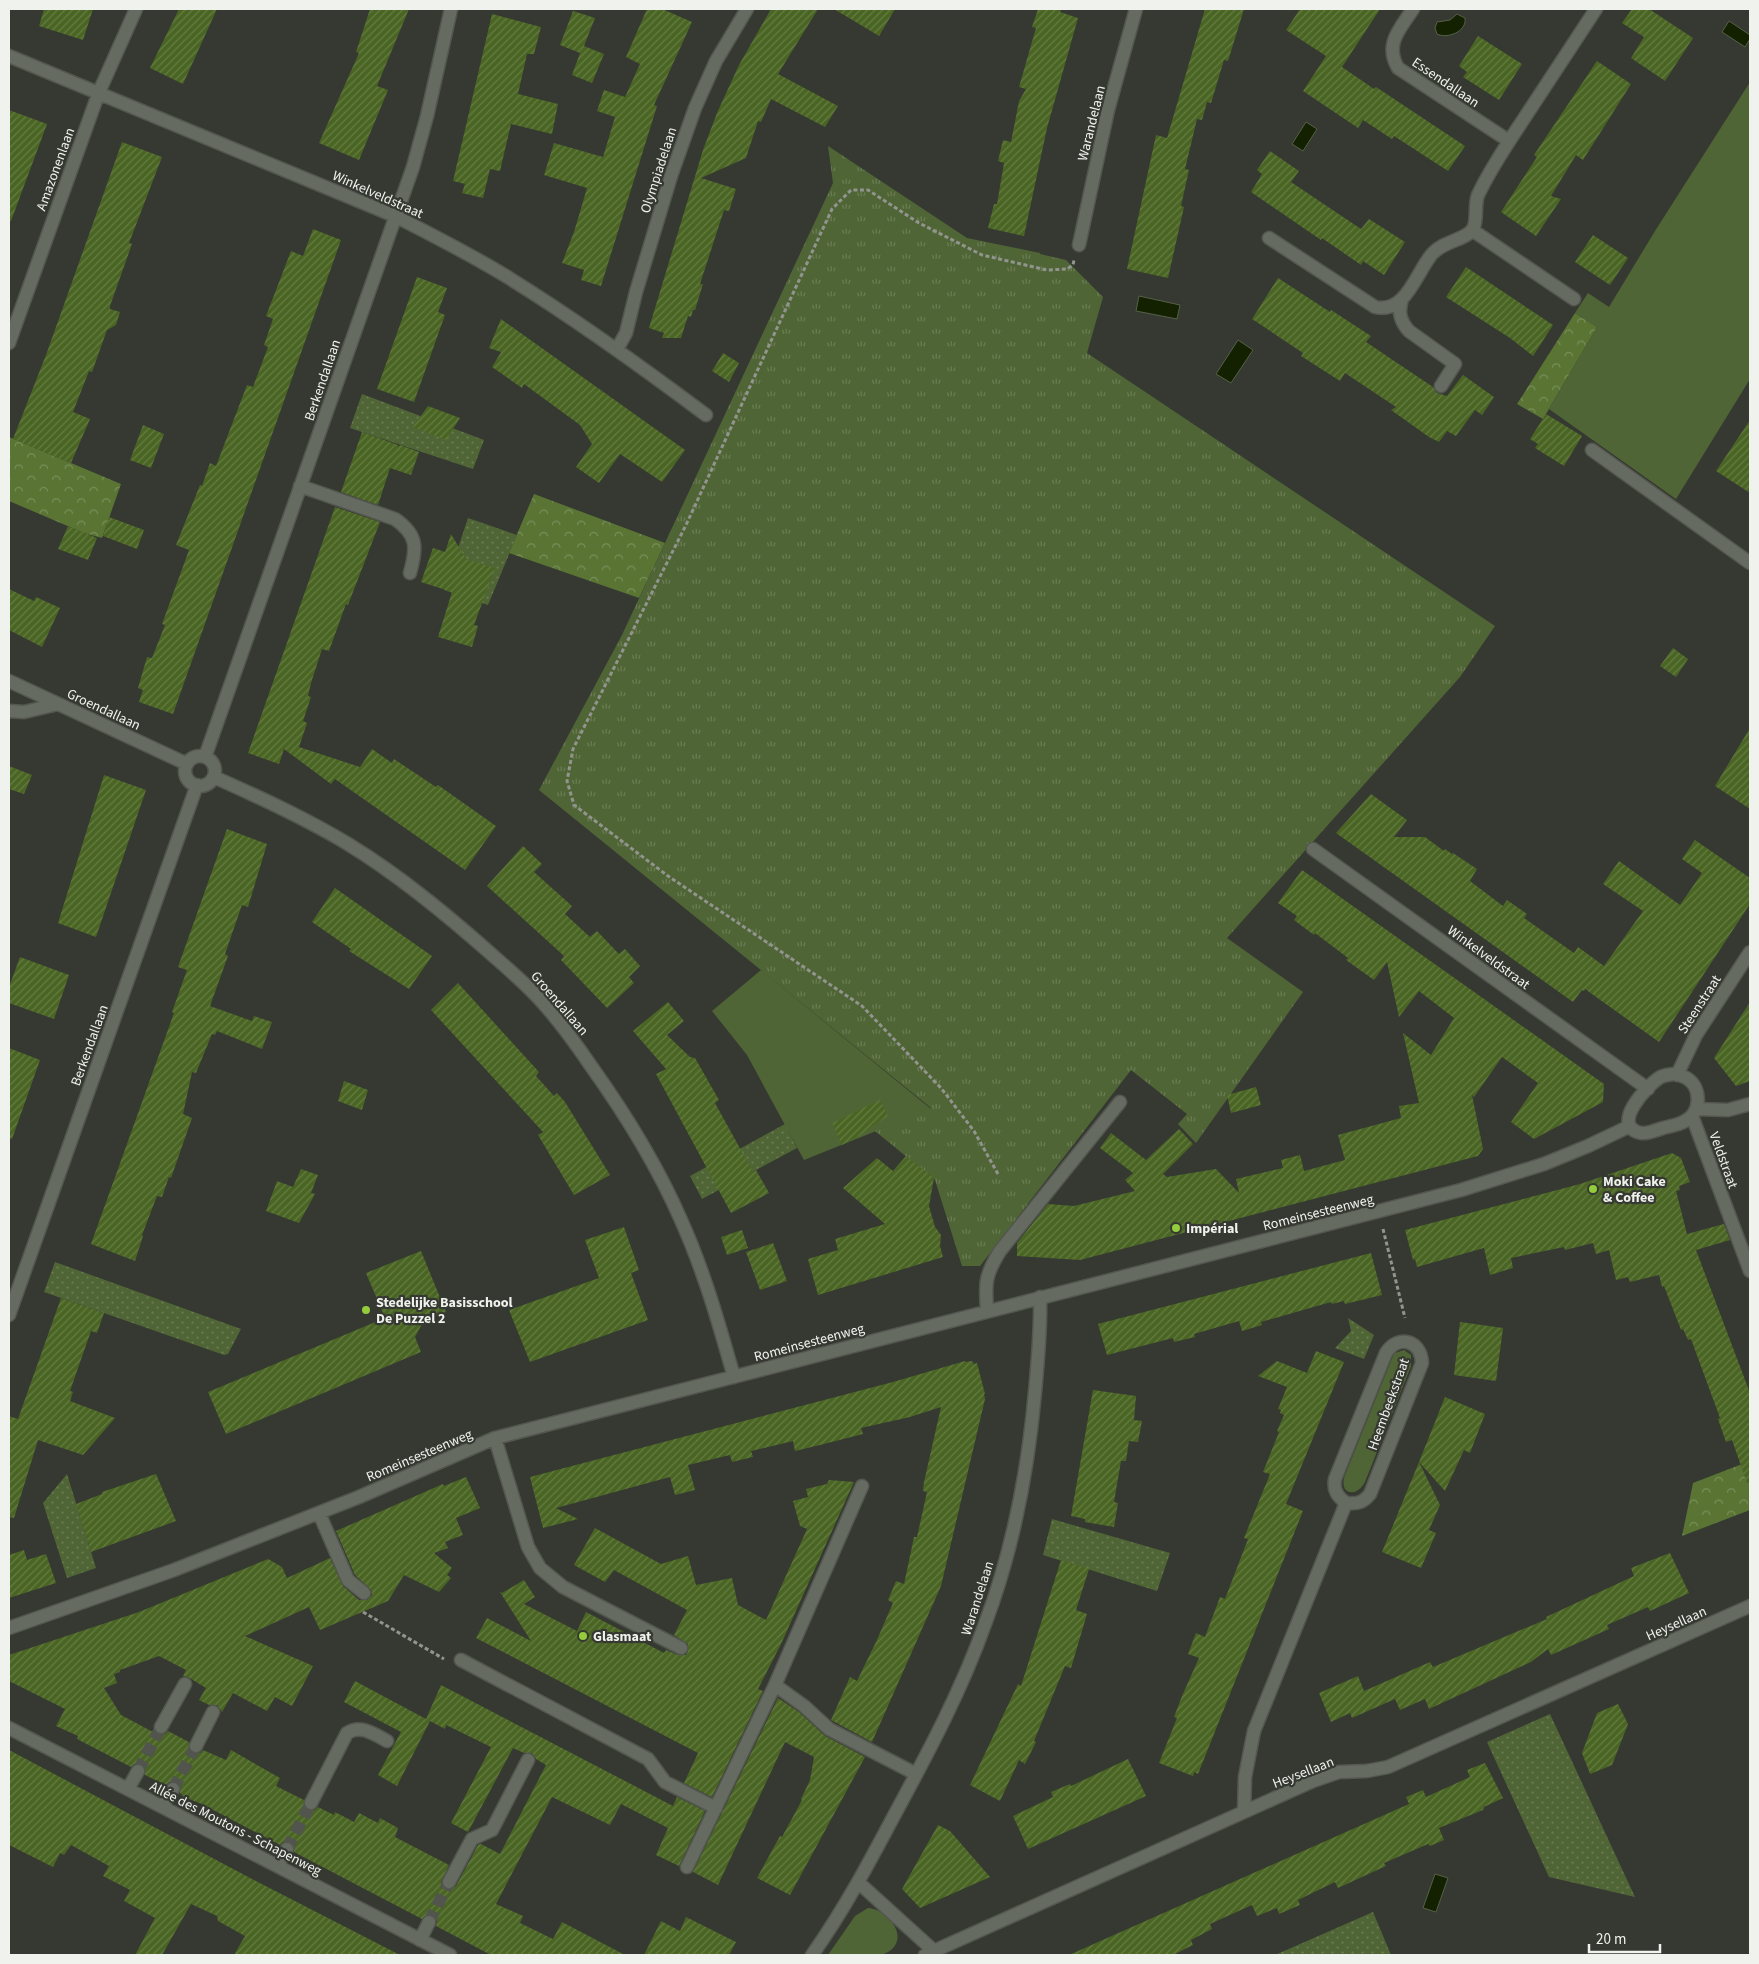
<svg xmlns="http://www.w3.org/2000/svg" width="1759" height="1964" font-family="'Source Sans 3',sans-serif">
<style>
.grass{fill:#506535}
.forest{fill:url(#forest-crowns)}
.park{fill:url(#park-tufts)}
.garden{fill:url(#garden-dots)}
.water{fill:#142101;stroke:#566048}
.building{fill:url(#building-hatch)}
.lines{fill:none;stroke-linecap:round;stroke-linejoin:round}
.minor-tunnel{stroke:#51554d;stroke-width:12;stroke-dasharray:12 6;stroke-linecap:butt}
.minor-casing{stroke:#545750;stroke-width:15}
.path{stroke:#92958f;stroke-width:3;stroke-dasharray:4 2.5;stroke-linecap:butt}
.minor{stroke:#666b62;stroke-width:12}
.poi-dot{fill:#94cc3c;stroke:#353931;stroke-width:2}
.labels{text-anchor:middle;stroke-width:4.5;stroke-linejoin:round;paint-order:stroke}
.street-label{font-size:14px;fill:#f0f2ed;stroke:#353931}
.poi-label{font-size:14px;font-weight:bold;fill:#f0f2ed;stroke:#353931;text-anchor:start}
</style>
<defs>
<pattern id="forest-crowns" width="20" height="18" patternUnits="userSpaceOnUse" patternTransform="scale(1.25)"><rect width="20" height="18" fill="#597433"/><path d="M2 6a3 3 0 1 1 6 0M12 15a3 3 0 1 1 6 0" fill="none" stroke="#798f5b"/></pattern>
<pattern id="park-tufts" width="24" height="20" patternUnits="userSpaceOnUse" patternTransform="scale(1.25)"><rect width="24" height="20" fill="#506535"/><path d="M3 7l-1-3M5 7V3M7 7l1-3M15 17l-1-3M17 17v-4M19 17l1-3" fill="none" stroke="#6a7c53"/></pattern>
<pattern id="garden-dots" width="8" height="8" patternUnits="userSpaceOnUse" patternTransform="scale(1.25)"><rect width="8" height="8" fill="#506535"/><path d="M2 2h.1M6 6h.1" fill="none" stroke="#6a7c53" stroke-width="1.8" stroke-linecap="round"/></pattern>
<pattern id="building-hatch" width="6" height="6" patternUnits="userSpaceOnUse" patternTransform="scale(1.25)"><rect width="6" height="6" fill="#4a6523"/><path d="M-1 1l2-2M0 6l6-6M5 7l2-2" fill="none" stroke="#647c43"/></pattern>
</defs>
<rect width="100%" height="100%" fill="#353931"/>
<path class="grass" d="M1750,82V379L1676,499L1549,409L1597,327L1575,313L1588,293L1609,307L1655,231Z
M761,970L931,1109L804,1160L747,1055L712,1011Z
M1404,1350L1411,1355V1366L1365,1482C1356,1499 1338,1494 1345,1475L1393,1356L1395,1353Z
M868,1908C889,1909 912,1940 886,1953C876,1958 841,1955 828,1955L855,1916Z"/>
<path class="forest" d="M1575,313L1597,327L1543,419L1517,404Z
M9,437L121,484L102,538L84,533L9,501Z
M534,494L665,543L639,598L509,553Z
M1750,1461V1510L1682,1536L1693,1483Z"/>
<path class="park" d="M828,146L967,238L1040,253V254L1066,260L1103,297L1087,353L1495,626L1460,677L1227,938L1303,992L1196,1143L1178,1124L1187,1114L1131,1070L980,1266H962L935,1180L875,1131L931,1108L539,790L622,635L833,183Z"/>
<path class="garden" d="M362,394L484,440L473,469L350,428Z
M468,518L517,535L488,605L444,590Z
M785,1124L797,1148L702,1199L690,1176Z
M55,1262L241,1329L228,1354L224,1355L44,1292Z
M1348,1318L1374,1335L1364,1359L1335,1348L1351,1331Z
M67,1474L96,1568L67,1578L43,1503Z
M1052,1519L1170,1553L1157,1591L1043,1555Z
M1550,1714L1635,1897L1549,1877L1487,1742Z
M1373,1912L1391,1955H1275Z"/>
<path class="water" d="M1457,14L1465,18C1467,32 1447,39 1437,34L1435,28L1437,22L1450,20Z
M1729,21L1750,35V39L1745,47L1722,32Z
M1306,122L1317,129L1303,151L1292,144Z
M1139,296L1180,305L1177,319L1136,311Z
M1238,340L1253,350L1231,383L1216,374Z
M1435,1874L1448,1878L1436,1912L1423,1908Z"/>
<path class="building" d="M44,9H93L83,40L39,26Z
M179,9H217L183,84L150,68Z
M370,9H409L377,86L388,90L359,160L319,143L359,53L356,52Z
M647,9H662L692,22L654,105L657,106L601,286L581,280L584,270L562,263L574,232L587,188L544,175L554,143L603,157L615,117L597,111L604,90L625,97L640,64L626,57Z
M771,9H818L778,74L838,106L825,127L771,99L761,122L758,121L746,158L701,178L736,189L729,211L724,210L700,284H703L695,310H693L691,317L688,316L681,338H662L664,333L649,328L703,150L717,113L739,65Z
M834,9H895L879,36Z
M1038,9H1061L1060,12L1078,18L1047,128L1024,236L988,228L994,204H997L1004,163L998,161L1003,140L1011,142L1019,101L1026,89L1019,87L1036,28L1032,27Z
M1205,9H1244L1228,61L1224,60L1211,103L1207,102L1202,120L1197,119L1185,169L1189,170L1181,206L1184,207L1168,278L1127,269L1156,135L1167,138Z
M1300,9H1380L1342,67L1374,89L1376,87L1465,146L1448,171L1394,136L1392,139L1363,120L1358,128L1303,91L1326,56L1286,30Z
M1632,9H1649L1693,38L1665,81L1631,58L1644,37L1622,23Z
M573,11L595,18L584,46L604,54L592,83L572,75L580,53L560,45Z
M492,14L541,27L534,54H527L518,94L558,104L552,134L511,124L500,171L490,169L483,198L462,193L465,184L453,181Z
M1478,36L1522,64L1499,100L1463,77L1467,72L1459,66Z
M1597,61L1631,84L1583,160L1576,155L1551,196L1561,199L1536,236L1501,212L1537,157L1534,155Z
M9,110L47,124L11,221H9Z
M122,142L162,157L129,243L132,244L110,306V309L120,312L116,325L107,330L92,372L89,371L73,412L90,419L71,463L13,439L46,355Z
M1270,151L1299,171L1291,182L1361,229L1369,219L1405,242L1384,275L1363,261L1361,265L1322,238L1321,240L1251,192L1262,174L1257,170Z
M313,229L341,240L173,714L139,702L143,690L138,688L147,657L152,658L165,625L162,624L189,550L176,545L200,485L202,486L210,463L216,466L247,385L253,387L268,347L264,345L273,319L266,316L291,251L303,256Z
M1593,235L1628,258L1610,285L1575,262Z
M1466,267L1553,325L1533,356L1510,338L1446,297Z
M417,277L447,288L438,312L445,315L414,402L377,389Z
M1278,278L1330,312L1331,310L1371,336L1366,342L1433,387L1437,393L1447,396L1463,375L1494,397L1482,415L1475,410L1456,436L1447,431L1439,442L1429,437L1391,410L1396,407L1345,373L1340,381L1301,356L1303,353L1252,319Z
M501,319L685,450L662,482L620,454L599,483L576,467L592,444L580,425L524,384L522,388L492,367L501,352L489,348Z
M723,353L739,363L729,382L712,371Z
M428,406L460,418L446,440L413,427Z
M1546,414L1582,436L1564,466L1535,448L1538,444L1530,439Z
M1750,420V493L1716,471Z
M143,425L164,434L151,468L130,460Z
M362,432L398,445V447L400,445L419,452L411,475L390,468L378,505L341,492Z
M335,507L380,522L348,605L346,604L329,651L322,649L311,683L308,696L311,697L303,721L307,723L299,747L360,767L372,749L392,763L394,759L436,787L438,785L496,826L465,870L335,779L331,784L284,749L279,764L248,753Z
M109,517L144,530L137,549L103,536Z
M68,526L97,538L88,560L58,549Z
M451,534L466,559L495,568L474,625L478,626L472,647L438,637L452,592L421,582L433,548L445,552Z
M9,589L34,601L36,597L60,608L42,647L9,630Z
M1673,648L1688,659L1676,677L1660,666Z
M1750,728V809L1715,786Z
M9,766L32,775L24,794L9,789Z
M104,775L146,790L96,937L58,923Z
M1371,794L1407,820L1394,837H1425L1444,851L1445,849L1452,854L1453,853L1477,869L1470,881L1503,906L1507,900L1527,914L1524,918L1574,953L1578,947L1604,966L1643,911L1603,884L1619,861L1680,905L1702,873L1682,859L1695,840L1750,878V904L1659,1042L1585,989L1584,991L1582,990L1573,1002L1336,833Z
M227,829L267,844L248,907L242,905L225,954L228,956L210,1006L252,1021L254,1016L272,1022L262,1049L217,1031L215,1035L212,1034L196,1073L192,1072L183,1114L192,1118L171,1178L169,1177L162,1197L157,1196L142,1235L143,1236L135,1261L91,1244L174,1013L172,1012L187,970L178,967Z
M523,846L542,864L534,872L572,906L565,914L590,937L597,931L619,954L625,949L640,966L629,977L634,983L607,1008L561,960L564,956L487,886Z
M1302,870L1604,1084L1603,1102L1534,1139L1511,1122L1538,1083L1502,1057L1474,1097L1472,1095L1483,1149L1478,1156L1080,1260L1017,1256V1243L1048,1204L1074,1206L1135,1191L1125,1180L1133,1173L1100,1148L1111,1133L1146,1160L1179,1129L1193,1144L1163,1174L1167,1177L1216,1169L1239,1193L1236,1179L1283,1168L1281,1160L1300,1155L1304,1171L1345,1160L1338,1135L1401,1118L1399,1106L1419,1103L1403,1033L1431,1055L1454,1018L1419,991L1399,1017L1387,962L1374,980L1346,960L1348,958L1315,933L1314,935L1294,920L1297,916L1278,903Z
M335,888L432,956L409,989L349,951L351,949L312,922Z
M20,957L69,975L54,1019L9,1003V987Z
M458,983L539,1072L536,1076L554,1096L557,1093L565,1102L610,1175L574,1195L538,1135L543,1132L431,1010Z
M668,1002L684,1021L667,1035L690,1057L695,1058L719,1100L715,1103L753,1172L756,1170L769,1193L731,1213L656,1074L666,1069L633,1031Z
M1750,1002V1081L1736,1086L1714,1058Z
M9,1048L40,1060L12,1139L9,1138Z
M344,1081L368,1090L362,1110L338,1101Z
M1256,1087L1261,1105L1231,1113L1227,1095Z
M880,1100L888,1116L859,1136L842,1145L832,1123Z
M1672,1153L1681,1158L1690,1182L1679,1186L1680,1190L1676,1191L1687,1234L1724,1224L1730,1240L1696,1250L1750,1393V1483H1747L1732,1440L1726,1442L1718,1419L1720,1418L1691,1339L1688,1340L1683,1329L1681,1330L1664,1286L1662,1287L1659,1275L1630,1282L1628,1277L1616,1280L1609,1250L1596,1254L1593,1243L1565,1250L1564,1247L1511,1258L1513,1268L1490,1275L1484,1248L1417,1267L1415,1259L1413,1260L1405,1230L1580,1184Z
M906,1156L934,1178L929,1206L935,1227L941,1235L940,1246L943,1257L818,1295L808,1259L838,1250L835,1239L885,1224L843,1188L877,1158L893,1171Z
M301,1169L318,1175L311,1193L315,1194L299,1223L266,1211L277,1181L293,1187Z
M624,1227L639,1270L631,1273L648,1320L530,1362L509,1310L599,1278L585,1240Z
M742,1230L748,1248L727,1255L721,1237Z
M773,1243L787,1281L760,1290L746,1252Z
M421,1251L446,1312L423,1322L415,1337L421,1352L226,1434L208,1392L385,1318L366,1273Z
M1371,1253L1382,1295L1345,1304L1344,1301L1332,1304L1331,1302L1261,1322L1262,1325L1242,1331L1239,1321L1194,1334L1195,1337L1174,1342L1173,1338L1107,1355L1098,1324Z
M61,1298L104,1313L97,1333L91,1331L70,1391L73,1392L70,1401L115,1418L83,1455L38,1440L14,1518L9,1517V1416L18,1419Z
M1460,1322L1503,1328L1496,1381L1454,1375Z
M1316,1351L1344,1362L1286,1504L1303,1511L1198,1774L1194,1772L1193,1776L1159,1763L1177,1718L1174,1717L1182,1696L1199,1658L1188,1654L1196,1633L1205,1637L1220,1597L1225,1599L1248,1539L1244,1538L1270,1474L1263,1472L1279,1432L1277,1431L1284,1415L1280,1413L1281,1410L1278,1409L1287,1387L1258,1376L1277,1361L1307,1373Z
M965,1361L966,1362L972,1361L974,1364L977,1363L985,1394H984L985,1399L941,1586L872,1742L831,1720L850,1677L857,1681L876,1642L893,1603L888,1600L896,1581L904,1584L914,1537H917L927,1492L923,1491L924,1482L941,1407L910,1417L861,1428L863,1434L820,1445L795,1451L793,1441L751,1451L753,1457L732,1462L730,1455L688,1465L695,1490L675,1495L670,1477L556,1508L578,1519L543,1528L530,1477L893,1382Z
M1093,1390L1136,1396L1134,1420L1142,1421L1138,1442L1129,1441L1126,1461H1121L1114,1502L1118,1503L1114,1527L1085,1522V1519L1071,1516Z
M1445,1397L1485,1414L1470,1453L1464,1450L1445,1491L1419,1462Z
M1419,1462L1440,1505L1429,1530L1436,1533L1421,1568L1382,1552Z
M156,1474L176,1521L91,1552L76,1504L102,1494V1492Z
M466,1477L480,1508L456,1518L463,1535L445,1542L448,1548L434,1553L452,1568L447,1575L451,1578L439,1592L404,1575L388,1601L320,1630L309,1607L245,1636L313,1666L292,1706L275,1697L267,1711L233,1693L222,1712L217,1705H209L199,1700L206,1688L188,1677L183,1676L186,1670L159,1656L120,1670V1672L114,1674L117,1683L104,1688L121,1715L153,1732L154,1730L158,1734H165L168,1731L189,1742V1750L193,1753H200L203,1750L226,1760L231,1750L280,1778L276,1786L304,1800V1807L308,1810H315L318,1807L334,1815L335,1812L354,1822L359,1813L378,1823L380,1818L398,1828L395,1837L449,1865L441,1882L442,1887L449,1890L456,1886L478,1845L481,1844L500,1854L546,1765L536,1759L532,1753H524L513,1748L468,1832L451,1823L491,1747L446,1725L445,1729L430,1721L397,1786L378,1775L401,1732L344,1702L355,1681L426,1719L441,1685L673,1806L677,1797L705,1811L679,1866L656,1855L668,1828L621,1804L610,1825L552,1797L496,1904L523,1916L520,1923L553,1939L562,1922L625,1955H491L436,1926L437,1921L433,1915L428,1914L422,1919L294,1852V1845L290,1842H283L280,1845L202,1804L184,1797L180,1793V1785L176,1782H169L166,1785L145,1775V1767L141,1764H134L131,1767L77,1739L78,1736L56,1726L65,1709L9,1681V1655L139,1612L268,1559L282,1567L287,1578L330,1558L343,1586L359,1600H367L372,1595L371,1590L355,1575L336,1531L443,1484L444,1486Z
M829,1480L854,1482L781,1644L758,1689L763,1691L712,1797L684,1783L698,1753L476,1638L487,1618L531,1641L500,1592L502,1593L524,1580L535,1597L524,1604L577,1631L586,1612L664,1653L666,1650L678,1655H686L688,1651V1644L674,1635L687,1610L614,1570L605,1582L574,1565L595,1528L661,1564L688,1556L696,1585L732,1578L738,1605L766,1620L807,1529L800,1526L793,1501L808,1497L806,1489L827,1484Z
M24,1550L27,1560L46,1554L56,1583L9,1598V1555Z
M1670,1553L1689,1593L1650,1611L1648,1607L1607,1625L1609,1629L1551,1655L1548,1649L1531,1662L1429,1709L1425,1699L1400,1710L1395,1699L1352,1718L1350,1713L1331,1722L1319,1693L1358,1676L1364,1691L1430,1662L1433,1667L1547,1619L1546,1617L1634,1576L1631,1568Z
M1061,1560L1089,1569L1076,1610L1087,1614L1071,1668L1065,1666L1034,1741L1036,1742L1025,1764L1019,1760L1000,1801L970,1785L1018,1684L1021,1686Z
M778,1698L799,1712L825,1736L865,1757L790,1895L757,1878L780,1836L782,1837L802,1800L801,1799L810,1780L814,1757L785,1742L718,1885L693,1872Z
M1618,1704L1628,1724L1612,1765L1590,1774L1582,1753L1597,1713Z
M9,1750L252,1879L400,1955H234L245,1936L218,1921L217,1916L191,1904L162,1955H135L155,1918L124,1901L130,1890L103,1876L109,1866L71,1845L64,1855L60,1853L53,1867L9,1845Z
M1128,1759L1146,1796L1028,1849L1013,1816L1053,1797L1051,1792L1070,1784L1071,1786Z
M1485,1763L1503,1798L1484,1807L1483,1810L1439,1828L1444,1840L1430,1846L1428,1844L1384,1863L1386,1866L1338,1888L1335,1882L1298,1900L1300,1905L1279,1914L1277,1908L1257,1916L1252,1905L1210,1924L1212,1929L1191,1940L1193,1945L1173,1955H1069L1409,1804L1406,1797L1423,1790L1426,1797L1470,1777L1467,1770Z
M938,1825L950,1831L990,1877L920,1908L902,1889Z
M686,1917L736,1942L729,1955H644L661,1921L680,1931Z"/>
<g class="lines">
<path class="minor-tunnel" d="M138,1771L161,1727
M173,1789L196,1746
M287,1849L311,1803
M429,1922L449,1882"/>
<defs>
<path id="minor" d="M1413,9C1400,29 1384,44 1398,68L1509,141
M9,56L395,216C434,236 472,255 509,278C577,320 642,367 706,415
M1472,230L1574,299
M1269,238L1375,307C1406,314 1416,273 1432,254C1443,241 1466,240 1473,229C1478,220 1474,205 1478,195C1491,167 1510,140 1527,114C1550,79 1573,44 1596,9
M1079,245L1108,110L1136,9
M1402,299C1398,312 1400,321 1409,331L1455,364L1441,386
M9,343L99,92L136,9
M617,349L626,333L636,292L671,176L695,108L716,61L747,9
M1592,450L1750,563
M300,486L395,519C418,535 417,548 410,573
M9,681L187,764
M9,711L24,712L58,704
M185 771a15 15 0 1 1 30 0a15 15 0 1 1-30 0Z
M205,757L413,167L427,116L451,9
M214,777C259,797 305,818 348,844C402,877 451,918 498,960C514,974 530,988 543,1003C561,1023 576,1044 591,1066C626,1115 657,1165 681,1220C704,1271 719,1324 734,1377
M1313,849L1648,1089
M1674,1074C1679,1075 1684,1076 1688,1079C1702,1089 1701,1113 1685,1121C1679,1125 1670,1126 1663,1128C1656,1130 1648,1134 1641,1133C1609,1126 1647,1086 1659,1078C1663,1075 1668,1075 1674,1074Z
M1677,1075L1696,1035L1750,952
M1696,1109L1728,1110L1750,1104
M1692,1116L1750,1271
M987,1311C985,1283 985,1275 1000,1251L1120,1102
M9,1315L197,785
M495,1438L528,1547L540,1568L563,1587L681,1648
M319,1513L348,1580L364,1593
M9,1628L174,1570L359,1497L495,1438L1461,1190L1544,1164L1588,1146L1630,1126
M461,1660L648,1759L665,1782L716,1808
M775,1685L804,1706L829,1729L916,1774
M161,1727L185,1684
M9,1728L450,1955
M196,1746L213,1712
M128,1789L138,1771
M311,1803L347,1733C361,1724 374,1734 387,1741
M163,1807L173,1789
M1244,1812L1245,1777L1254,1731L1346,1503C1337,1496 1333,1490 1335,1479L1386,1353C1398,1334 1421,1340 1422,1363L1370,1494C1363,1503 1357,1504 1346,1503
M278,1866L287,1849
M687,1867L775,1685L862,1486
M449,1882L472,1839L492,1830L528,1760
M858,1882L934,1951
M420,1940L429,1922
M812,1955C844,1910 870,1861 896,1812C929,1751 962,1689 985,1624C1013,1550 1028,1470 1035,1392C1038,1360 1041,1329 1040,1297
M925,1955L1313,1781L1339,1772L1367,1771L1388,1767L1750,1606"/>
</defs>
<use href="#minor" class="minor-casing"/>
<path class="path" d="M998,1174L974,1131L941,1088L862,1006L668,876L574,805L567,781L573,749L686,525L832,209L851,190H868L919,223L982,255L1047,270L1067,269L1073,265L1074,260
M1383,1229L1405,1318
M363,1612L444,1659"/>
<use href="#minor" class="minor"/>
</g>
<g class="poi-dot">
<circle cx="1593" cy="1189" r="5"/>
<circle cx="1176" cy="1228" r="5"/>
<circle cx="366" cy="1310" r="5"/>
<circle cx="583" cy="1636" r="5"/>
</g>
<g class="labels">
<g class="street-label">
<text transform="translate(1446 82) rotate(34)" y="5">Essendallaan</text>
<text transform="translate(1091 123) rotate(-76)" y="5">Warandelaan</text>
<text transform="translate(55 169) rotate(-70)" y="5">Amazonenlaan</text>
<text transform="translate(658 170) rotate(-72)" y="5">Olympiadelaan</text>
<text transform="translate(378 194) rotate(24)" y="5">Winkelveldstraat</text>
<text transform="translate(322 380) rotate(-71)" y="5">Berkendallaan</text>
<text transform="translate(104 709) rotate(25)" y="5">Groendallaan</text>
<text transform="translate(1489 957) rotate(36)" y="5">Winkelveldstraat</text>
<text transform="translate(560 1003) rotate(49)" y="5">Groendallaan</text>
<text transform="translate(1699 1004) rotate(-57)" y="5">Steenstraat</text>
<text transform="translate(89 1045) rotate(-70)" y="5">Berkendallaan</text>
<text transform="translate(1724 1160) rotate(70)" y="5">Veldstraat</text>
<text transform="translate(1318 1212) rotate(-14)" y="5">Romeinsesteenweg</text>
<text transform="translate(809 1342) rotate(-15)" y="5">Romeinsesteenweg</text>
<text transform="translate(1388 1404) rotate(-70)" y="5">Heembeekstraat</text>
<text transform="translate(419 1455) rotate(-23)" y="5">Romeinsesteenweg</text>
<text transform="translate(977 1598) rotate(-72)" y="5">Warandelaan</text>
<text transform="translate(1676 1623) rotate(-24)" y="5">Heysellaan</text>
<text transform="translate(1303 1772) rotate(-21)" y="5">Heysellaan</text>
<text transform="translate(236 1828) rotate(27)" y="5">Allée des Moutons - Schapenweg</text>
</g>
<g class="poi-label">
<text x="1603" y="1186">Moki Cake<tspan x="1603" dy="16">&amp; Coffee</tspan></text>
<text x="1186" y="1233">Impérial</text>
<text x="376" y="1307">Stedelijke Basisschool<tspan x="376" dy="16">De Puzzel 2</tspan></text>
<text x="593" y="1641">Glasmaat</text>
</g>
</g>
<rect width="1759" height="1964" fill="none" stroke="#f0f2ed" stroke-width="20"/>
<path d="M1589 1944v8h71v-8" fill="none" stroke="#f0f2ed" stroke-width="2.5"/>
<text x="1596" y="1944" font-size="15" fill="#f0f2ed" stroke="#353931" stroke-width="4" paint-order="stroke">20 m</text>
</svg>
